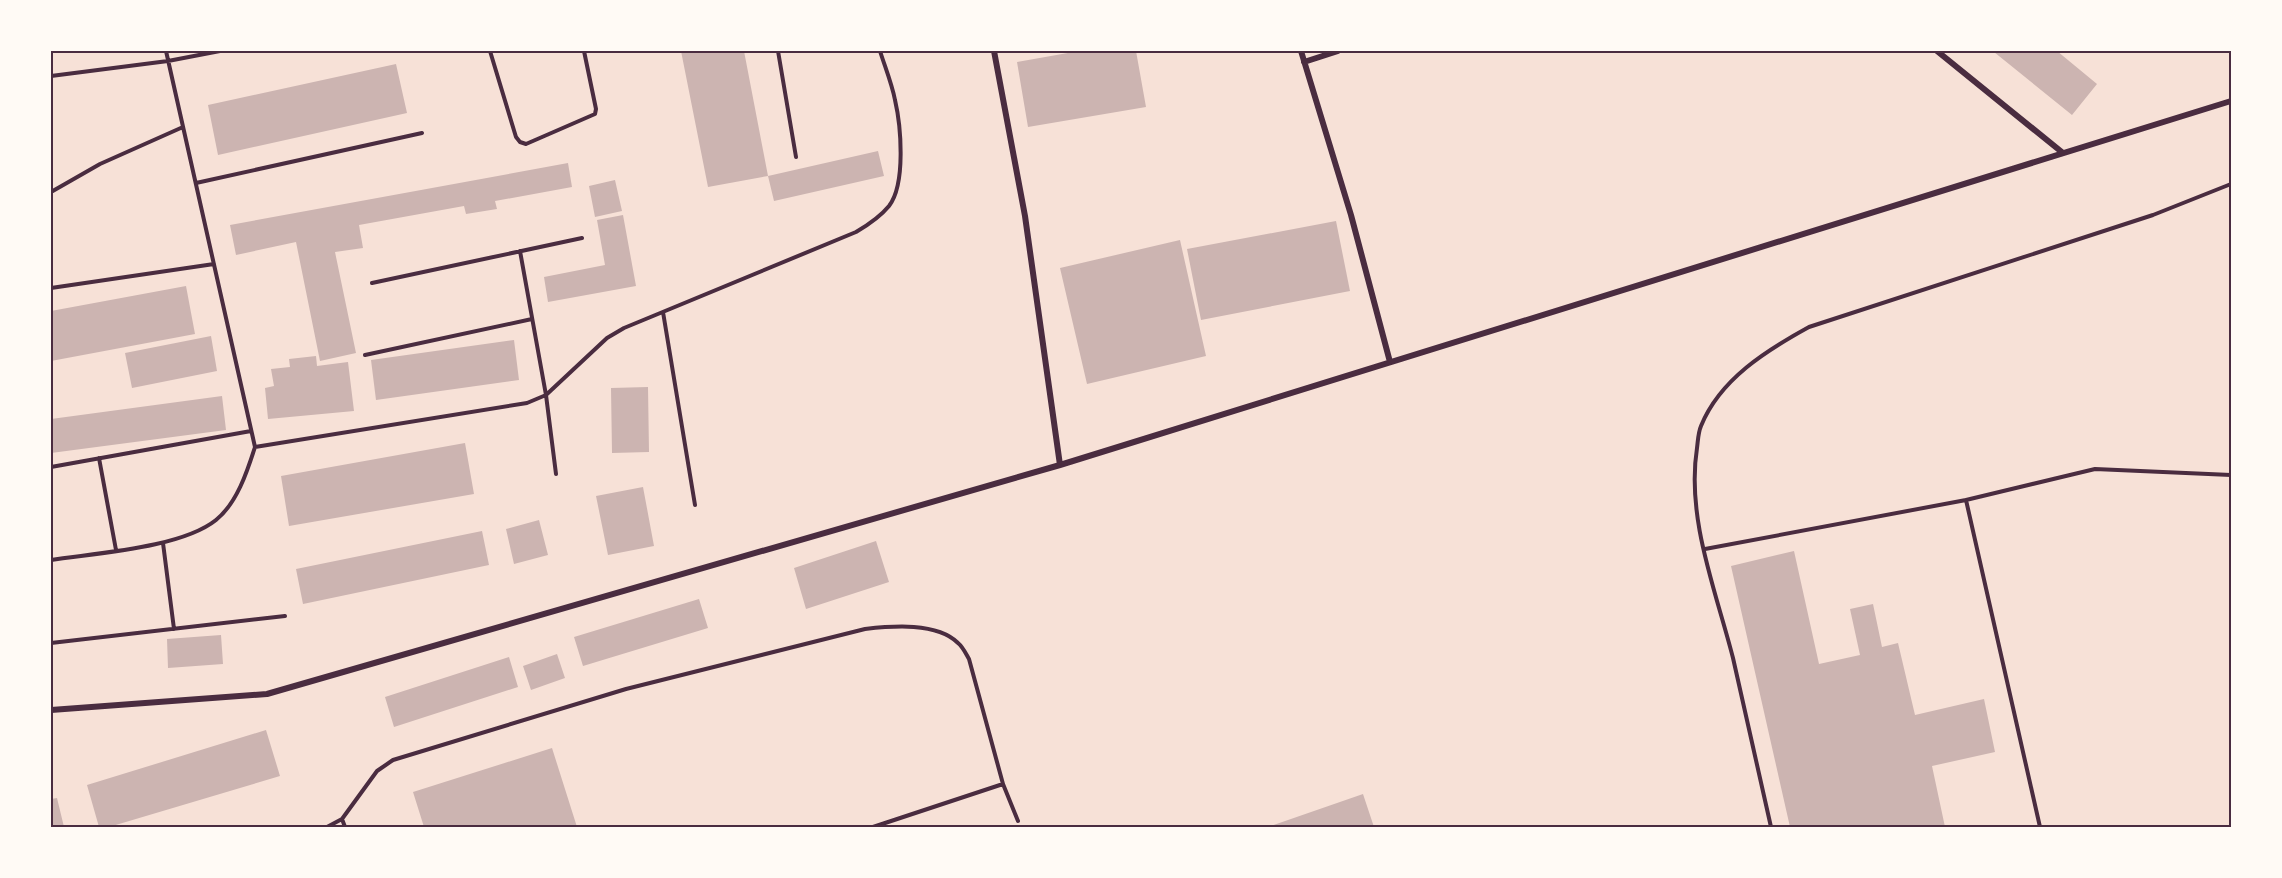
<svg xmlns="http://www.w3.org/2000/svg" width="2282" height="878" font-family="'Varela Round',sans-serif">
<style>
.building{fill:#ccb4b1}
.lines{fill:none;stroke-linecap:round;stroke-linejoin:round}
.service{stroke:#4a2c40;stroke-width:4}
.minor{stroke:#4a2c40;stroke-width:6}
.neatline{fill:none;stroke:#4a2c40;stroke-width:2}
</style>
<rect width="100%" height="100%" fill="#f7e1d7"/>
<path class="building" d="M681,51H744L768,176L708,187Z
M1079,51H1136L1146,107L1028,127L1017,62Z
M1995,51H2057L2097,84L2072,115L1994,52Z
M396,64L407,113L218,155L208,105Z
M878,151L884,176L774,201L768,176Z
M568,163L572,187L495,201L497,209L466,214L464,206L359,225L363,248L335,252L356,353L320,361L296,242L236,255L230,225Z
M615,180L622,211L595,217L589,186Z
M623,215L636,286L548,302L544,277L605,265L597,220Z
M1336,221L1350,291L1201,320L1187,249Z
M1180,240L1206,356L1087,384L1060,268Z
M186,286L195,334L51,361V311Z
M211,336L217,371L132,388L125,353Z
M514,340L519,380L376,400L371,360Z
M316,356L317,366L348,362L354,411L268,419L265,388L274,386L271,369L290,367L289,359Z
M648,387L649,452L612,453L611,388Z
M222,396L226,430L51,453V419Z
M465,443L474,494L289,526L281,476Z
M643,487L654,546L608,555L596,496Z
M539,520L548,555L514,564L506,529Z
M482,531L489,565L303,604L296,569Z
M876,541L889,582L806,609L794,568Z
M1794,551L1819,664L1860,655L1850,609L1873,604L1882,647L1898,643L1915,715L1984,699L1995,752L1932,766L1945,827H1790L1731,566Z
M699,599L708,628L583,666L574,637Z
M221,635L223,664L168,668L167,639Z
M557,654L565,678L531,690L523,666Z
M509,657L518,687L394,727L385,697Z
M266,730L280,776L109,827H99L87,785Z
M552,748L577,827H424L413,792Z
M1363,794L1374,827H1268Z
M57,798L64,827H51V799Z"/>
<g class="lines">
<path class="service" d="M490,51L516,137L520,142L526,144L595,114L596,109L584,51
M778,51L796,157
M51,76L168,61L220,51
M196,183L422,133
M51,192L100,164L183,127
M520,251L546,395L556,474
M372,283L582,238
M51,288L214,264
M663,312L695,505
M365,355L532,319
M255,447L527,403L546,395L607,338L624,328L856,232C868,225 880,217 889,206C906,184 901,126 895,100C892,84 885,67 880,51
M99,458L116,550
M51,467L251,431
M163,543L174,629
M1705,549L1966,500
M51,560C96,553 181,548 216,520C237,503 247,472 255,447L166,51
M51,643L285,616
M342,819L377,771L393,760L626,689L865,629C892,626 937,622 958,643C963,647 966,654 969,659L1003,784L1018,821
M327,827L342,819L345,827
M873,827L1003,784
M1771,827C1758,771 1746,714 1733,658C1716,591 1686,518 1697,448C1698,441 1698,433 1701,426C1720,379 1767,350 1809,327L2153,215L2231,184
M2040,827L1966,500L2095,469L2231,475"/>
<path class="minor" d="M994,51L1025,216L1060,465
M1301,51L1351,215L1390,362
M1937,51L2063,153
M1304,62L1338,51
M51,710L267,694L1060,465L2231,101"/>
</g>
<rect width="2282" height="878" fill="none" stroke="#fffaf5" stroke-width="105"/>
<rect x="52" y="52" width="2178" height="774" class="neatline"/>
</svg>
